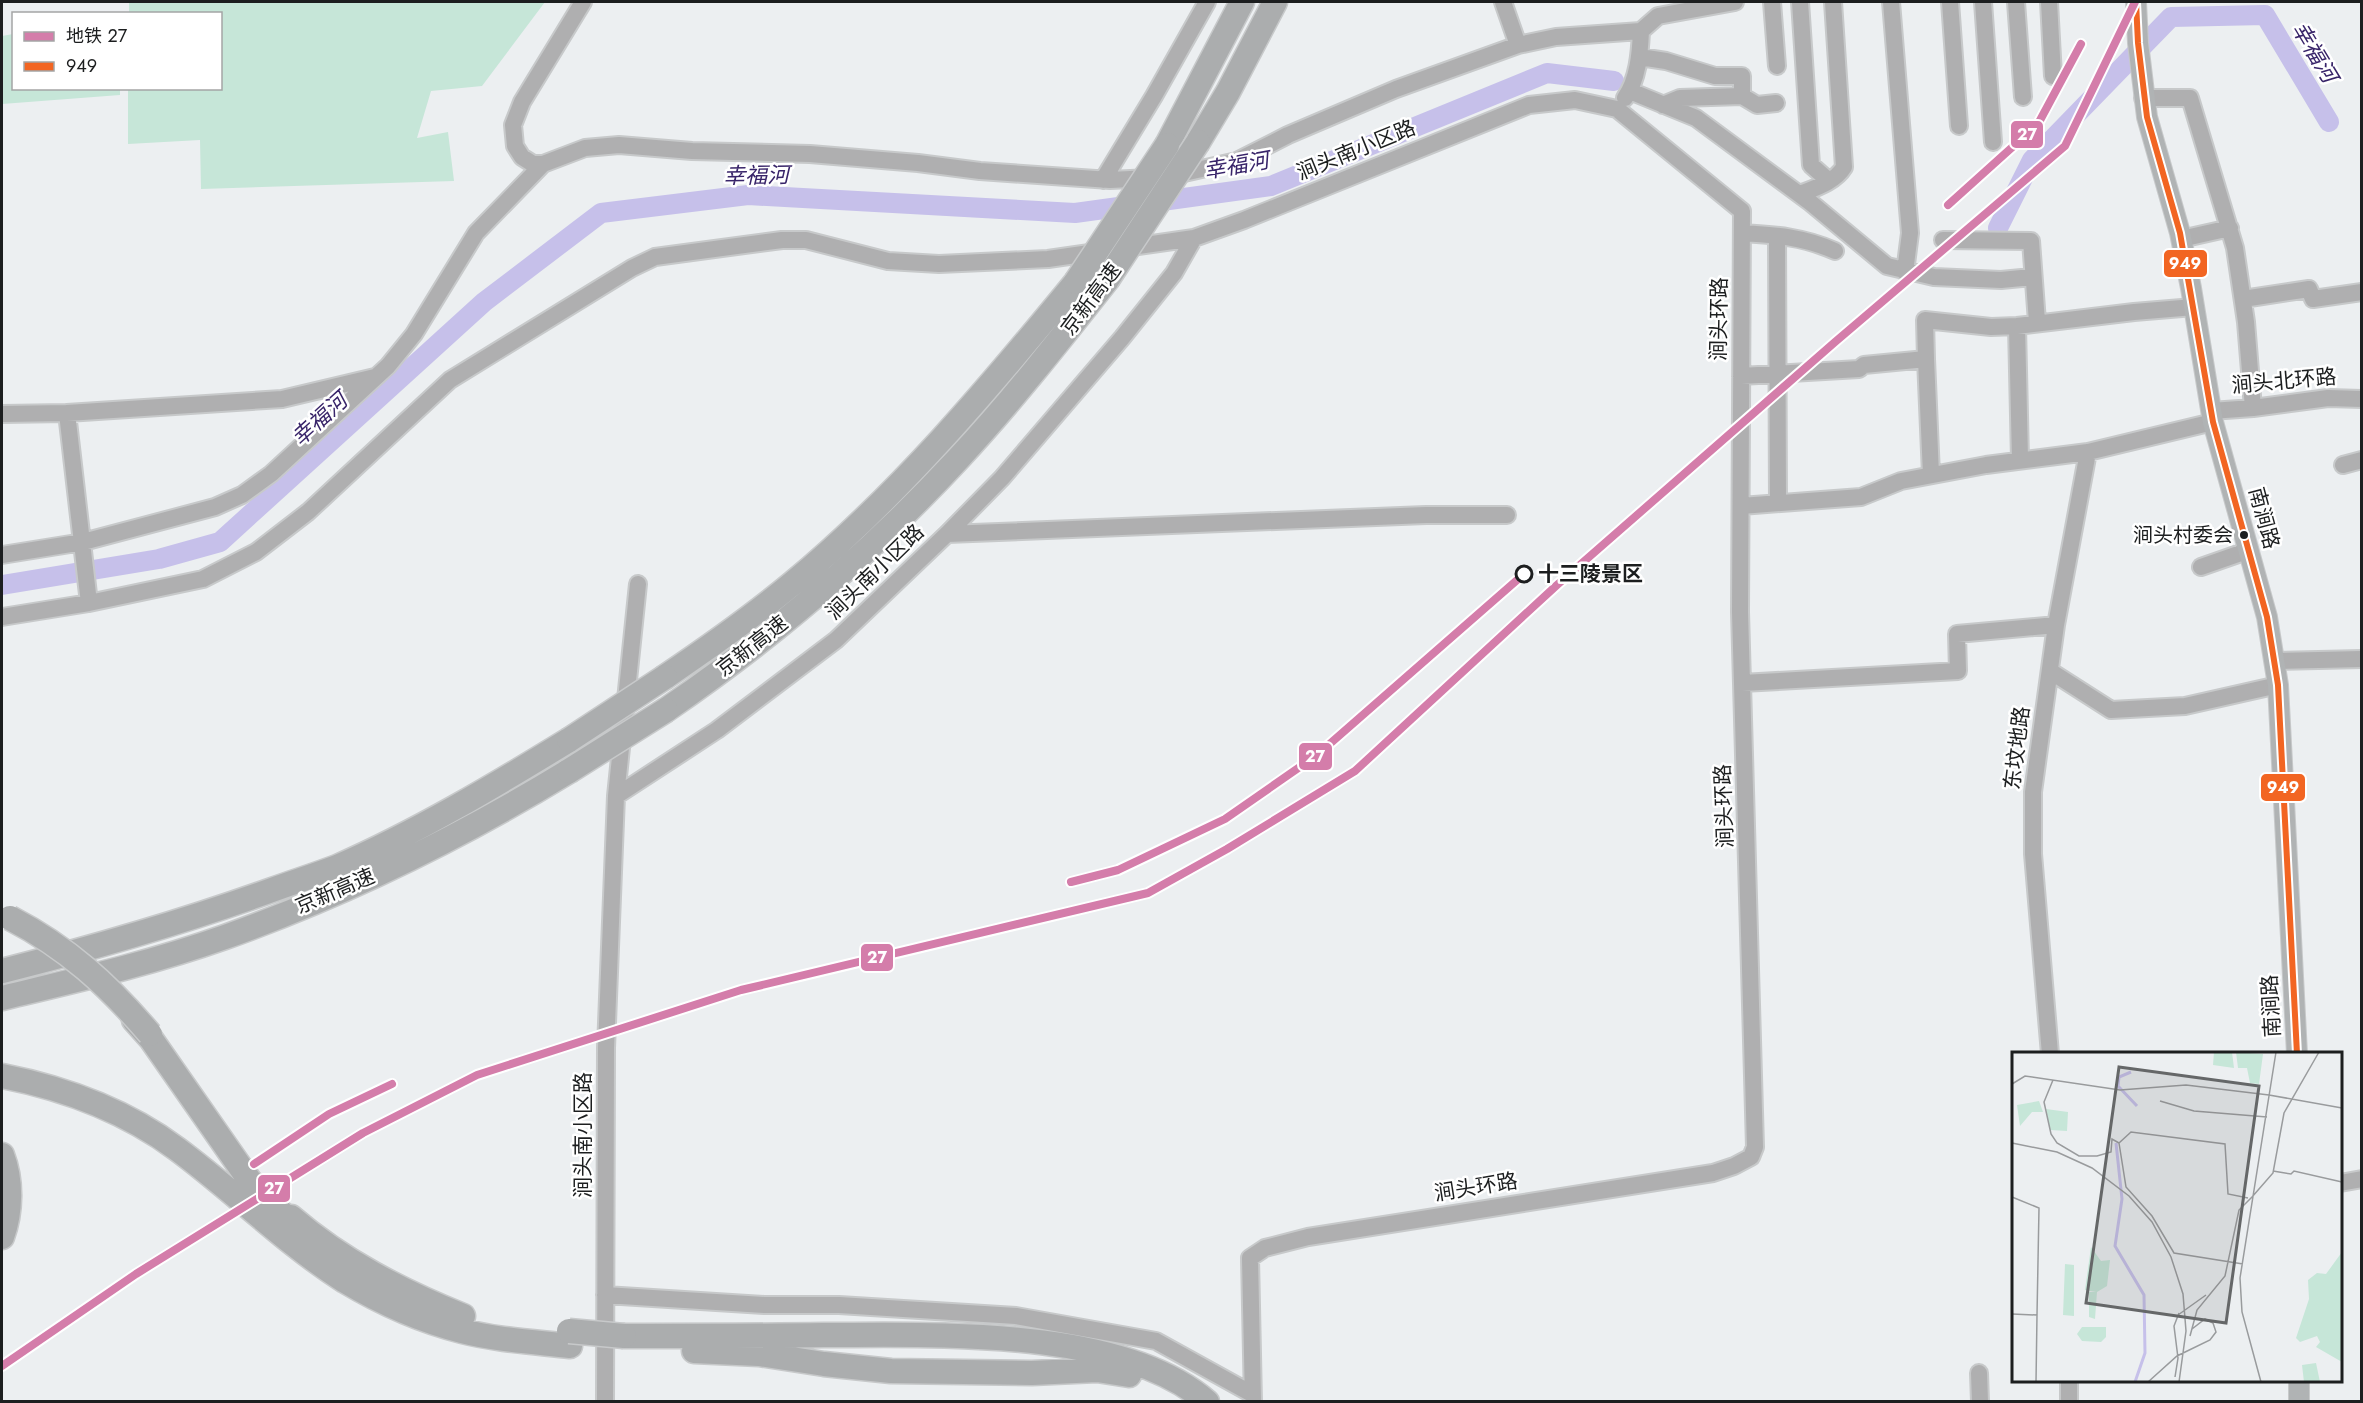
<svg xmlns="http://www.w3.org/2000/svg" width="2363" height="1403" font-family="Jost,'Noto Sans SC',sans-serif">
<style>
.green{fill:#c6e6d8}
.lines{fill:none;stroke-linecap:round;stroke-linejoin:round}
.river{stroke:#c6c0ea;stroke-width:20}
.minor-casing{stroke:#c7c9ca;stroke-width:20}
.major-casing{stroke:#c7c9ca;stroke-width:22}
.highway-casing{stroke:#c7c9ca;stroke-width:27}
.minor{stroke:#afafb0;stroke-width:16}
.major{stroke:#b0b3b4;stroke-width:20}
.highway{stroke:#abadae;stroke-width:24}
.highway-bridge-casing{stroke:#c7c9ca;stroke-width:27;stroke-linecap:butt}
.highway-bridge{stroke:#abadae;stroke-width:24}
.bus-1-casing{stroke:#fff;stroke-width:10}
.bus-1{stroke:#f26522;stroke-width:6}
.metro-1-casing{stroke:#fff;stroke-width:12}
.metro-1{stroke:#d47daa;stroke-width:8}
.bus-dot{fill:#1c1e1f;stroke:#fff;stroke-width:2}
.stop-dot{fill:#fff;stroke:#1c1e1f;stroke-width:3}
.labels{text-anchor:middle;stroke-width:5;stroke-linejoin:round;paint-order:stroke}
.bus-label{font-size:20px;fill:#1c1e1f;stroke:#fff;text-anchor:end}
.street-label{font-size:21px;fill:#1c1e1f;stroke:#fff}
.stop-label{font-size:21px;font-weight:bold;fill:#1c1e1f;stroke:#fff;text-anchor:start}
.water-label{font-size:22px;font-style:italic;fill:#382469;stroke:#fff}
.inset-river{fill:none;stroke:#c6c0ea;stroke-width:3}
.inset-road{fill:none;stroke:#999b9d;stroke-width:1.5}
.view{fill:#656768;fill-opacity:0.15;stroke:#656768;stroke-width:3}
.inset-edge{fill:none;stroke:#1c1e1f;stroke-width:3}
.line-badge{stroke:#fff;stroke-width:2}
.badge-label{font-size:16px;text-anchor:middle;font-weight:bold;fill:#fff}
</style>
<rect width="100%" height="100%" fill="#eceff1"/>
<path class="green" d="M129,2H545L482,86L431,91L417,138L448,132L454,181L201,189L200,140L128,144V89L220,88V14L129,13Z
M13,34L14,88L120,89V95L2,104V36Z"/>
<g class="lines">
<path class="river" d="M1998,228L2032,160L2171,17L2265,15L2329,122
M2,585L159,559L220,542L484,302L601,213L748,195L1075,213L1271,186L1547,73L1614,81"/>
<defs>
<path id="minor" d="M583,2L522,102L513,125L515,146L522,157L533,164H543L585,148L619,145L692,151L810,154L918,163L980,171L1110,180L1151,178L1184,173L1237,161L1288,135L1396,89L1518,45
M1503,2L1518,45L1556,37L1641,31
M1772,2L1777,66
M1800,2L1811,165L1829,181
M1891,2L1910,233L1905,272
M1950,2L1959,126
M1983,2L1993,142
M2016,2L2023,97
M2049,2L2053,76
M1641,31L1658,16L1735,2
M1640,57L1666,61L1715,76H1742V96L1680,98L1663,105
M1630,91L1696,118L1811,203L1887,266L1934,277L2001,280L2032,277
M1742,96L1757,105L1776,103
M1625,98C1638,79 1640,54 1641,31
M2143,98H2190L2235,248L2246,322L2253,408
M1103,180L1154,96L1207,2
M1800,194C1815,188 1835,182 1844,167L1833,2
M1742,233C1776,235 1804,237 1835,251
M1777,236L1778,503
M2181,239L2230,228
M1943,240L2031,241L2037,322
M2243,299L2309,289L2313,299L2362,292
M2017,326L2020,460
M1926,359L1931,475
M1741,376L1859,369L1864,365L1926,359L1925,320L1991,327L2017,326L2134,312L2194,307
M2211,411L2253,408L2328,398L2362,399
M67,413L89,603
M2,414L67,413L282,399L375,377
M2343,465L2362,460
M1741,506L1861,497L1901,481L1986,465L2088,452L2213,422
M947,534L1426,515H1507
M2,555L83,542L215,507L242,495L271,474L388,366L414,334L476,233L543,164
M2201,567L2241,553L2247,547
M2,617L89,603L203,579L256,552L308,512L450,380L632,268L655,257L782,240H806L888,261L939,264L1048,259L1194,238
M2274,661L2362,659
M2050,671L2111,710L2185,706L2278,685
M1742,683L1958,671L1957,634L2056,625
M616,796L638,584
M2050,1054L2033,854V792L2056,625L2088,452
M2340,1183L2362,1179
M605,1295L764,1305H839L1016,1316L1156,1341L1252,1394
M1979,1373L1980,1402
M2069,1380V1402
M605,1402L606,1048L616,796L717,730L836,640L947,534L1002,478L1122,338L1174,273L1194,238L1244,220L1529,105L1575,100L1617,109L1742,211L1740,612L1755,1147L1751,1157L1734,1166L1713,1173L1308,1237L1265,1248L1250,1258L1253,1402"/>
<path id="major" d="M2136,2L2138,43L2147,117L2180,233L2191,288L2213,422L2267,617L2278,685L2297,1054
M2299,1402V1380"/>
<path id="highway" d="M1198,142L1228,92L1275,2
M1167,145L1242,2
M665,677C708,648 752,617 793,583C899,495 989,388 1076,282
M666,710C772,637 871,553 958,459C1011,402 1059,341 1107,280
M2,971C93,948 183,922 272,890C294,882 316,875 337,867C417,832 494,786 569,740
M2,998C77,980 152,963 225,937C345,894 461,837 569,771
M134,1020L151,1039L250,1181L301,1233
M2,1076C63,1088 126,1111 177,1149C234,1191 285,1243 345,1281C380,1302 422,1321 462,1331C497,1340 534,1342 570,1346
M2,1155C12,1181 11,1212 2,1237
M291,1217C342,1261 401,1291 463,1316
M624,1336C690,1336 757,1336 824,1335C934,1335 1121,1327 1207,1402
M694,1351L759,1354L824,1364L891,1371L1032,1373L1097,1370L1129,1375"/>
</defs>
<use href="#minor" class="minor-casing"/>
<use href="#major" class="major-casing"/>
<use href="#highway" class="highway-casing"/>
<use href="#minor" class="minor"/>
<use href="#major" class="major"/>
<use href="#highway" class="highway"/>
<defs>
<path id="highway-bridge" d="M1107,280L1198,142
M1076,282L1167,145
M569,740L665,677
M569,771L666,710
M10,918C68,948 108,985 150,1034
M569,1331L624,1336"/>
</defs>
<use href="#highway-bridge" class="highway-bridge-casing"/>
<use href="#highway-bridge" class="highway-bridge"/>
<defs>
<path id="bus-1" d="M2136,2L2138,43L2147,117L2180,233L2213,422L2267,617L2278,685L2297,1054"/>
</defs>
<use href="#bus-1" class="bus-1-casing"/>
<use href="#bus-1" class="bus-1"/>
<defs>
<path id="metro-1" d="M1948,205L2038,124L2081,44
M1071,882L1118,870L1225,819L1317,755L1524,574
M254,1164L329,1114L392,1084
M2,1366L136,1274L363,1133L477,1075L741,990L1148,893L1227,849L1355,771L1557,585L1835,342L2065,146L2135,2"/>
</defs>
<use href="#metro-1" class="metro-1-casing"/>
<use href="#metro-1" class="metro-1"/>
</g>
<circle class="bus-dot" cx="2244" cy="535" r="5"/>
<circle class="stop-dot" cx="1524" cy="574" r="8"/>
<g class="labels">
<g class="bus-label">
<text x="2233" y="542">涧头村委会</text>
</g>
<g class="street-label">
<text transform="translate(1356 150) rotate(-22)" y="7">涧头南小区路</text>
<text transform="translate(1091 299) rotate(-53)" y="7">京新高速</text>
<text transform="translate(1719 319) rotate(-89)" y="7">涧头环路</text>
<text transform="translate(2284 381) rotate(-5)" y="7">涧头北环路</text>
<text transform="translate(2264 518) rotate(75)" y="7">南涧路</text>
<text transform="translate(875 572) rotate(-44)" y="7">涧头南小区路</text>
<text transform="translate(752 646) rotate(-38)" y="7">京新高速</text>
<text transform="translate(2017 748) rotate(-83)" y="7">东坟地路</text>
<text transform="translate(1724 806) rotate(-92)" y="7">涧头环路</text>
<text transform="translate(335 891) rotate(-23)" y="7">京新高速</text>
<text transform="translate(2271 1006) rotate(-93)" y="7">南涧路</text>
<text transform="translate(583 1135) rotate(-90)" y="7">涧头南小区路</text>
<text transform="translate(1476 1187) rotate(-9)" y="7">涧头环路</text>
</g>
<g class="stop-label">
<text x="1538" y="581">十三陵景区</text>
</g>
<g class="water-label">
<text transform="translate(2315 52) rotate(59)" y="8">幸福河</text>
<text transform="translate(1236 165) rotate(-10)" y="8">幸福河</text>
<text transform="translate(756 175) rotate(-1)" y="8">幸福河</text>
<text transform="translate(319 419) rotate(-42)" y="8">幸福河</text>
</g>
</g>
<g transform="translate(2012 1052)">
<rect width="330" height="330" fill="#eceff1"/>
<path d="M202,0H220L222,16L201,13ZM224,0L251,2L247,32L238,31L235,16H226ZM27,49L31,60H20L8,74L5,53ZM34,57L56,60L55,79L38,78ZM79,195L89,209L98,208L95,234L85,240L83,267L77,265V240H84L73,238ZM330,200V310L304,295L308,290L305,284L288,290L284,286L297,247L296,228L305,221L314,222ZM53,212L62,213V264L51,263ZM70,275H94V285L89,290L70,289L65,282ZM304,311L308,330H292L290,313Z" fill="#c6e6d8"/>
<path class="inset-river" d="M119,20L107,25L106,34L125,54M104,91L110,147L103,194L132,243L133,301L123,330"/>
<path class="inset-road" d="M41,28L32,50L39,82L45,91L67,104H85L99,100L100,87L107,91M0,32L13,24L108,38L174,33L257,43M257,43L330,56M148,49L182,59L255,65M0,91L45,100L80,116L117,144L140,170L159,205L171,242L174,279L167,330M107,91L114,135L140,164L162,201L231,212M107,91L119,80L213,92L216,142L236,146M261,119L279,122L282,119L330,130M0,145L27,156L25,263M240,145L261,121L272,61L307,0M0,262L25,263L24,330M166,263L194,243M178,284L185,258L213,224L227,158L240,145M163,325L166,306L162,274L167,261M136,330L165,304L198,288L204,280L201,271L193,267L180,277M249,330L230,260L228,226L264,0"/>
<path class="view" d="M107,15L247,34L214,271L74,251Z"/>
<rect width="330" height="330" class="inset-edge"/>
</g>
<g class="line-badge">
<rect x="2010" y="120" width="34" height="29" rx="6" fill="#d47daa"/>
<rect x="2163" y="249" width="45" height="29" rx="6" fill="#f26522"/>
<rect x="1298" y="742" width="35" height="29" rx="6" fill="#d47daa"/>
<rect x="2260" y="773" width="46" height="29" rx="6" fill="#f26522"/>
<rect x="860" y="943" width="34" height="29" rx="6" fill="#d47daa"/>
<rect x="257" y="1174" width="34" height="29" rx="6" fill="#d47daa"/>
</g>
<g class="badge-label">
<text x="2027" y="140">27</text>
<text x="2185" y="269">949</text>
<text x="1315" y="762">27</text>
<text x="2283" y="793">949</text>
<text x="877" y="963">27</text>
<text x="274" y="1194">27</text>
</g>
<rect width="2363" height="1403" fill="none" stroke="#1c1e1f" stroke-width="6"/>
<rect x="12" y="12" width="210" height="78" fill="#ffffff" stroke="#a4a5a5" stroke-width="1.5"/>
<rect x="24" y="32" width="30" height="9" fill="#d47daa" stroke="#a4a5a5" stroke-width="1.5"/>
<text x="66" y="42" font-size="18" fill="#1c1e1f">地铁 27</text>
<rect x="24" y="62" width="30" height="9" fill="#f26522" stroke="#a4a5a5" stroke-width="1.5"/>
<text x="66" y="72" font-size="18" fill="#1c1e1f">949</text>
</svg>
